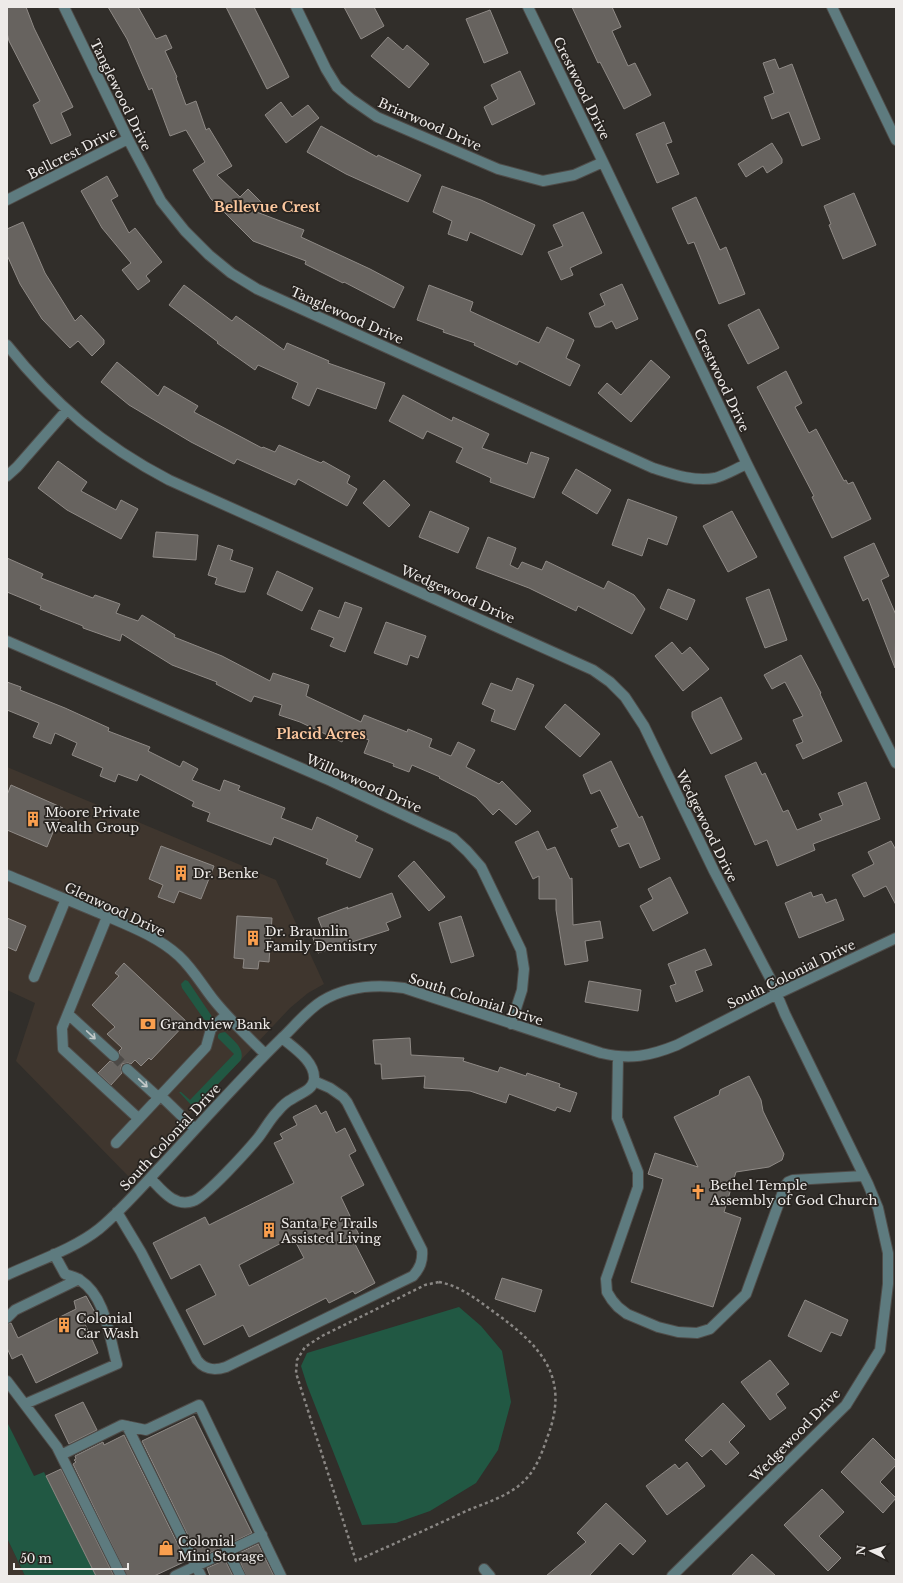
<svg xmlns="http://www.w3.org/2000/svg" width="903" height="1583" font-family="'Libre Baskerville',serif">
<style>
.built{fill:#3f362e}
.green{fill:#215843}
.building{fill:#67635f;stroke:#8f8a86;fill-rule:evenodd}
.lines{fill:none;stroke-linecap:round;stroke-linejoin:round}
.minor-tunnel{stroke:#4d4a47;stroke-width:10;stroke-dasharray:10 5;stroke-linecap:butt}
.minor-casing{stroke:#4f4c49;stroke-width:12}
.path{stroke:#8a8784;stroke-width:2.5;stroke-dasharray:3 3;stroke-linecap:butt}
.minor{stroke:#5e7b7f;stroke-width:10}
.oneway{stroke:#c3c9c9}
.labels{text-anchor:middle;stroke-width:3.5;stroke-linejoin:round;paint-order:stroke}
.street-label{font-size:13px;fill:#eeebe9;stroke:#282420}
.poi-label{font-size:13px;fill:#eeebe9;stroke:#282420;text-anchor:start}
.neighbourhood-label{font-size:14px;font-weight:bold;fill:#fbc79e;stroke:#282420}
</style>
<rect width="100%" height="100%" fill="#312e2a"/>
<path class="built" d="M7,767L276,880L324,984L308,993L290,1008L130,1178L16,1061L35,1003L7,990Z
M7,1538L25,1576H7Z"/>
<path class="green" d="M185,980L188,981L211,1015L212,1017L209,1021H206L203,1018L182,988L181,984Z
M225,1032C233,1040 245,1048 241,1060L197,1106L193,1107L179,1092H181L190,1100L234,1054L218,1038V1035L220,1033Z
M459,1307L481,1326L502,1351L511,1402L498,1450L476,1483L430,1511L396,1523L362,1525L307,1385L301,1366L307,1353Z
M7,1422L34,1476L44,1472L96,1576H25L7,1538Z"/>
<path class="building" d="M7,7H26L34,28L73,107L61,113L71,135L51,144L33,105L40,101L9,41L7,33Z
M108,7H138L156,39L166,35L172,48L165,51L177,77L176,78L186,105L196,101L206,130L209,128L232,166L217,175L240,197L248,189L262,203L254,211L304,230L301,237L370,269L404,287L394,308L344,282L343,283L305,264L306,261L253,241L211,199L193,170L205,162L186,130L170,136L152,88L149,90L127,39Z
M226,7H254L289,77L267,89Z
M344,7H374L384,26L361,39Z
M572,7H612L621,27L612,31L628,66L635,63L651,95L624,109L600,62L598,63Z
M490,10L508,53L484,63L466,19Z
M388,37L403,50L407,45L429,64L409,88L371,56Z
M775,59L779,69L792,64L820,139L802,146L789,112L772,119L764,97L774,93L763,63Z
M520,71L535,104L492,125L484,107L498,99L491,85Z
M281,102L292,117L308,105L319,118L286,143L265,115Z
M664,122L672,142L666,144L679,174L657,183L636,134Z
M321,126L377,157L378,155L421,175L408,202L346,174L307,152Z
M772,143L782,159V163L767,173L763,166L746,177L738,164Z
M107,176L118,196L111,200L129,233L135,228L162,262L146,276L150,281L138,290L122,270L131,263L102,228L81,191Z
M442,186L481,200L535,225L522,255L470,232L467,241L448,234L452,221L433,212Z
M854,193L876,245L843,259L829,225L831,224L824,206Z
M696,197L720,250L726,247L745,294L719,304L694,242L688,244L672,208Z
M583,212L602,253L570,268L573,275L561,280L548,252L563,246L553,225Z
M23,222L45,273L75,321L81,315L104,340V344L92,356L78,341L70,348L42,319L20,284L7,255V229Z
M622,284L638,319L616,329L612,321L600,327H595L589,313L605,305L600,294Z
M184,285L232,321L236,316L284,350L287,343L329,361L328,363L385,383L376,409L317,388L309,406L292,398L298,383L258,365L255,370L217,343L218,342L169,305Z
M429,285L473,302L470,311L539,343L547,327L574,340L566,358L580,365L570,386L519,361L517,365L474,345L475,343L443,332L444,330L417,320Z
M759,309L779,348L748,364L728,325Z
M651,360L670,377L631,422L598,393L607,383L621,395Z
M117,362L158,396L164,386L198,406L194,412L262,448L263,447L275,452L279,445L321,463L323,461L350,476L347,483L357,489L347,506L298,479L295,485L237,459L234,464L191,442L129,405L101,382Z
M786,371L802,403L795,407L809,433L816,429L844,481L846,480L848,484L853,482L871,519L832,538L812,497L814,496L757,387Z
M403,395L452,421L453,417L489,434L482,448L527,464L531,452L549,458L534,498L490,482L491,478L456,462L463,448L427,431L423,439L389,421Z
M58,461L87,482L81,491L116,510L121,500L138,509L121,539L67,510L38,488Z
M576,469L611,490L597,514L562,493Z
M384,480L410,505L389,527L363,503Z
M628,499L677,517L667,545L648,538L642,556L612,545Z
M430,511L469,528L458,553L419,537Z
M732,511L757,557L728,572L703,526Z
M156,532L198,535L196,560L153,557Z
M488,537L516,548L510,565L518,569L522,562L542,570L546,561L604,589L608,581L634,595L645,609L632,634L578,606L576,611L529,588L476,568Z
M874,543L889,576L881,580L896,615L895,668L868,598L863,601L844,557Z
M218,545L233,550L230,560L253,568L245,592H240L215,584L217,578L208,575Z
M7,558L43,574L41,578L93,598L95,595L120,604L116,613L138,621L142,615L175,635L174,637L222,656L270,681L273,673L309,685L306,696L361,722L364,715L407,732L408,729L432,739L429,747L451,756L458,742L475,750L466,767L499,784L502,781L531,811L516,825L499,809L493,815L476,797L439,778L440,777L412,765L409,772L393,766L394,764L364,753L369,740L347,731L342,742L300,722L279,715L282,705L254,696L251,702L216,684L217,682L172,665L122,634L120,641L83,628V626L40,609L41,606L7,592Z
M277,571L313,588L302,611L267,594Z
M668,589L695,600L687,620L660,608Z
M769,589L787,640L765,648L746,598Z
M345,602L362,608L345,652L330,646L334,638L311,629L319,610L339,618Z
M386,622L426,636L418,658L410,655L407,665L374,653Z
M672,642L682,654L690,647L709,669L683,691L655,656Z
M801,655L821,693L820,694L842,741L803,759L796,745L803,742L793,720L803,716L785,682L772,689L764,675Z
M517,678L534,685L515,730L491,721L495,710L482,704L491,683L512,691Z
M7,682L21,687L20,690L65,708L109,728L108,731L150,747L148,751L180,767L183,761L198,769L192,780L220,791L224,780L240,786L238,790L285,808L281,818L312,830L317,817L358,836L355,841L373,849L360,878L326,864L328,859L274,837L271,845L207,821L210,813L192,806L194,802L140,774L137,781L118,774L115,782L100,776L103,768L72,755L77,743L55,733L51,744L33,737L39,723L7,710Z
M721,697L742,739L711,754L692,717V712Z
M565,704L600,734L580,757L545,727Z
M611,761L639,818L642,816L660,859L640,868L629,843L619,847L611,830L618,827L600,790L591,794L583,775Z
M756,762L762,775L765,773L783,812L788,810L797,830L822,820L819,814L843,805L838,793L866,782L880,819L813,844L815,850L777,866L767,840L755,845L725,776Z
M11,785L63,808L47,847L7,830V795Z
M538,831L547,850L555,847L570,879L572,878L573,925L600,921L603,938L585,941L588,961L565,965L556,910V899H539V876L533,879L515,842Z
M891,841L896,850V905L886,886L864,897L852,875L874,864L868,852Z
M161,846L214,866L201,899L179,891L174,903L158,897L163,885L149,879Z
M414,861L445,897L429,911L398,876Z
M670,877L688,913L653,931L640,906L653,899L648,889Z
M811,892L813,897L822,894L826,903L836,899L844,920L799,938L785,903Z
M392,893L401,917L386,923L389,930L318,953L312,935L323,931L318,918L348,907L347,909Z
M237,916L272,918L269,962L259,961L258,969L243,968L244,959L234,958Z
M461,916L474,956L451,963L439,923Z
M7,918L26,926L16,951L7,947Z
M705,949L712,965L695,971L703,991L676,1002L670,986L676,984L668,964Z
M124,963L187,1022L151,1060L149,1058L141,1066L135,1060L131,1064L128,1063L122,1064L121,1068L122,1073L111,1085L98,1073L110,1061L113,1062L118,1061L120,1057L119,1051L122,1048L107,1034L115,1027L92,1005L119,976L115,973Z
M589,981L641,990L638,1011L585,1002Z
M410,1038L411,1055L464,1058L463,1061L498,1072L500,1067L526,1076L527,1073L560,1084L559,1087L577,1093L570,1112L557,1107L555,1111L509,1094L506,1103L470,1091L424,1088L425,1076L382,1079L381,1064H375L373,1040Z
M749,1076L761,1100L763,1111L784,1154L782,1160L769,1167L736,1172L724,1212L741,1218L713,1307L631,1282L663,1179L648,1174L655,1153L698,1167L674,1117L719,1095L720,1090Z
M316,1105L321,1114L326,1111L336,1133L345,1128L356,1151L349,1155L364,1185L341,1197L359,1235L352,1238L375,1283L355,1294L353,1291L329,1303L326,1298L249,1337L243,1325L204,1345L186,1310L216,1295L200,1264L171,1279L153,1243L205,1217L209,1225L294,1183L274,1143L283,1139L280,1134L297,1125L293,1117ZM293,1237L304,1258L249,1286L239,1265Z
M502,1278L542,1290L535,1312L495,1299Z
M86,1296L98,1318L85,1324L98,1353L36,1383L22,1354L12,1359L7,1348V1324L11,1323L18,1338L76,1309L74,1301Z
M805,1300L848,1320L841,1336L831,1332L821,1352L788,1336Z
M770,1360L789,1384L776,1394L786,1408L770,1420L741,1382Z
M83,1402L97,1430L69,1444L55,1415Z
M723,1403L745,1426L729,1442L739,1453L726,1465L711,1449L702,1457L685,1440Z
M194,1416L252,1533L201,1557L200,1555L198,1556L142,1441Z
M124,1435L186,1561L154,1576H127L73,1464L76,1462L74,1460L76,1459L75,1456L103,1442L104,1445Z
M873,1438L896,1461V1465L880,1482L896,1498L883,1513L841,1472Z
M687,1462L705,1486L667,1515L646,1486L675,1464L679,1469Z
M61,1469L114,1576H96L46,1476Z
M822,1489L844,1512L819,1536L841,1558L828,1571L784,1525Z
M606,1503L646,1541L633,1555L620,1543L589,1576H546L586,1542L577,1533Z
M258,1544L274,1576H246L237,1554Z
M752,1554L776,1576H731Z
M225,1560L233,1576H210L207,1568Z"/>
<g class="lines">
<path class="minor-tunnel" d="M114,1056L127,1069"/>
<defs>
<path id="minor" d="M64,7L128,139L161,201L185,231L209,255L231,273L257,289L653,468C672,474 694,482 715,478C726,475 737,468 747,464
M296,7L326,69L337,87L351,99L377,117L498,169L543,181L574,175L603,162
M528,7L603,162L747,464L896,763
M832,7L896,140
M7,200L128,139
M7,345C54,404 102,445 169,480L593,670L610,682L625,697L644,726L714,871L770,978L785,1014L868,1184L878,1208L888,1253V1284L880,1350L846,1405L672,1576
M7,476L17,467L67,410
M7,641L331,781L453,838L467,851L481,867L521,950L524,969L522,990L511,1024
M7,875C37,887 67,900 97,912C124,924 156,935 179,956C193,969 202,985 213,999C229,1019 247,1036 265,1054
M107,917L62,1028L63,1049L138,1118
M34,977L66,899
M68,1014L114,1056
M618,1057L617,1118L638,1172V1187L606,1279L607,1292L612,1300L618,1307L627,1314L658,1327L678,1332L697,1333L710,1329L746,1294L785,1186L788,1182L793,1180L863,1176
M127,1069L159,1098
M161,1096L195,1129
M116,1143L206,1047L211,1029L226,1015
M150,1178C161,1189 174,1208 193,1201C206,1197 248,1150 258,1138C265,1129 270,1119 278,1111C282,1106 286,1102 292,1099C300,1093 312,1091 314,1080C316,1062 294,1048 282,1038
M117,1212L141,1252L197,1360C205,1370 214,1371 226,1367L413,1276C420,1268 423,1261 422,1250L347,1102L343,1097L330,1088L314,1081
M7,1275C37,1261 74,1249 99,1229C123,1209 144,1184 165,1162C204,1120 241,1078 282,1038C295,1026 306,1011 322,1001C347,986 375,984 404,988L601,1053C630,1060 650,1056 677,1045L777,994L896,938
M7,1318L15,1310L79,1279
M7,1381L57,1447L121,1576
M25,1404L117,1364C109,1336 106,1297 80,1280C76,1277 70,1276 65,1274L54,1254
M127,1426L201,1576
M61,1455L122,1425L146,1430L199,1405L281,1576
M228,1551L240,1576
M484,1569L490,1576
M175,1576L262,1535"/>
</defs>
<use href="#minor" class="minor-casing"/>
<path class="path" d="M439,1282C461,1286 477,1300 494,1312C541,1346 571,1377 547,1438C542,1453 536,1469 525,1480C510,1496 485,1503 466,1511C430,1528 393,1544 356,1561L296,1373L297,1360L305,1347L322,1336L425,1285Z"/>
<use href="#minor" class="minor"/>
</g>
<defs><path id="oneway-shaft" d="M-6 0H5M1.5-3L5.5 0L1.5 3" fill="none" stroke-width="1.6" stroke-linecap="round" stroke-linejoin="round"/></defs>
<g class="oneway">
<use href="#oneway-shaft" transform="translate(91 1035) rotate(43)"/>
<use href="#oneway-shaft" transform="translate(143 1083) rotate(43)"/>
</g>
<defs>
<symbol id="building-bare" viewBox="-9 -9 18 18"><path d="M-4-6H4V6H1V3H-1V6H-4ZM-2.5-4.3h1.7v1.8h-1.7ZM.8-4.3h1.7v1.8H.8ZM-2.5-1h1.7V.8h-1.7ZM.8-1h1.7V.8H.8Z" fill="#fa9f4e" stroke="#282420" stroke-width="2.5" paint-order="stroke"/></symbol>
<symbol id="bank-bare" viewBox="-9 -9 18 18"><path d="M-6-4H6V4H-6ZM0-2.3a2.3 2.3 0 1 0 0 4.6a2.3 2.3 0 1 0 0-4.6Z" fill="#fa9f4e" stroke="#282420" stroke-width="2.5" paint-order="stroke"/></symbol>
<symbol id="church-bare" viewBox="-9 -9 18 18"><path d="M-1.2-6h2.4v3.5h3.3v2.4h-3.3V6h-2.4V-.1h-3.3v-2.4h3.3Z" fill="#fa9f4e" stroke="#282420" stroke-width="2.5" paint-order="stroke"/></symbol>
<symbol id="shop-bare" viewBox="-9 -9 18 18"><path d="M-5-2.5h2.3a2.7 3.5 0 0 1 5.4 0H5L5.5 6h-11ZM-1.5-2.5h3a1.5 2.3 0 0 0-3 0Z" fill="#fa9f4e" stroke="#282420" stroke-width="2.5" paint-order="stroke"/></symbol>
</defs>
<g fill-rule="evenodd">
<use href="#building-bare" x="22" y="808" width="22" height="22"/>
<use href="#building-bare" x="170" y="862" width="22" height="22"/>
<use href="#building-bare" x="242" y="927" width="22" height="22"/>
<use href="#bank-bare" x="137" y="1013" width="22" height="22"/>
<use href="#church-bare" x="687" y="1181" width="22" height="22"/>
<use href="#building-bare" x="258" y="1219" width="22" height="22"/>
<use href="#building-bare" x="53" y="1314" width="22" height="22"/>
<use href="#shop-bare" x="155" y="1537" width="22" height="22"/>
</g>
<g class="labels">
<g class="street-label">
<text transform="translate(582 88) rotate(64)" y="5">Crestwood Drive</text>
<text transform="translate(121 95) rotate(64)" y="5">Tanglewood Drive</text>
<text transform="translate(430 124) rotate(24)" y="5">Briarwood Drive</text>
<text transform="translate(72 153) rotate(-27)" y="5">Bellcrest Drive</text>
<text transform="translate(347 315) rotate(24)" y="5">Tanglewood Drive</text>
<text transform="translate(722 380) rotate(65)" y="5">Crestwood Drive</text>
<text transform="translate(458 594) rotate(24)" y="5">Wedgewood Drive</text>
<text transform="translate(364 783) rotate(24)" y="5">Willowwood Drive</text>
<text transform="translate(707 826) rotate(64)" y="5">Wedgewood Drive</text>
<text transform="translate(115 909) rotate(25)" y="5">Glenwood Drive</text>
<text transform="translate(791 974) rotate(-26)" y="5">South Colonial Drive</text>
<text transform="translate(476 999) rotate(18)" y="5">South Colonial Drive</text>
<text transform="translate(170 1137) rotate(-47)" y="5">South Colonial Drive</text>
<text transform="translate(795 1435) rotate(-46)" y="5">Wedgewood Drive</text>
</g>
<g class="poi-label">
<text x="45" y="817">Moore Private<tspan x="45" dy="15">Wealth Group</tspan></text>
<text x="193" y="878">Dr. Benke</text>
<text x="265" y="936">Dr. Braunlin<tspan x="265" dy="15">Family Dentistry</tspan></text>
<text x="160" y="1029">Grandview Bank</text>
<text x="710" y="1190">Bethel Temple<tspan x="710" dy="15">Assembly of God Church</tspan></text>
<text x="281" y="1228">Santa Fe Trails<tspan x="281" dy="15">Assisted Living</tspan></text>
<text x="76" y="1323">Colonial<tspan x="76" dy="15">Car Wash</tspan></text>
<text x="178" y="1546">Colonial<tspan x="178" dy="15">Mini Storage</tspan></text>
</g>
<g class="neighbourhood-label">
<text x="267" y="212">Bellevue Crest</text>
<text x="321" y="739">Placid Acres</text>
</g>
</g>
<rect width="903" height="1583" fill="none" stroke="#eeebe9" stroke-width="16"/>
<g transform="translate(871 1551) rotate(275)" stroke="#282420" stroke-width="3" paint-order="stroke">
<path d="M0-3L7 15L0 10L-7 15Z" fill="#eeebe9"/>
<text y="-6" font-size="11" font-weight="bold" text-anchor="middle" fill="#eeebe9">N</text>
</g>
<path d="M14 1563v6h114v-6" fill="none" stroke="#eeebe9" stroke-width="2"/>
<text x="20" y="1563" font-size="12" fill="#eeebe9" stroke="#282420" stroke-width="3" paint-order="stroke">50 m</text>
</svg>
